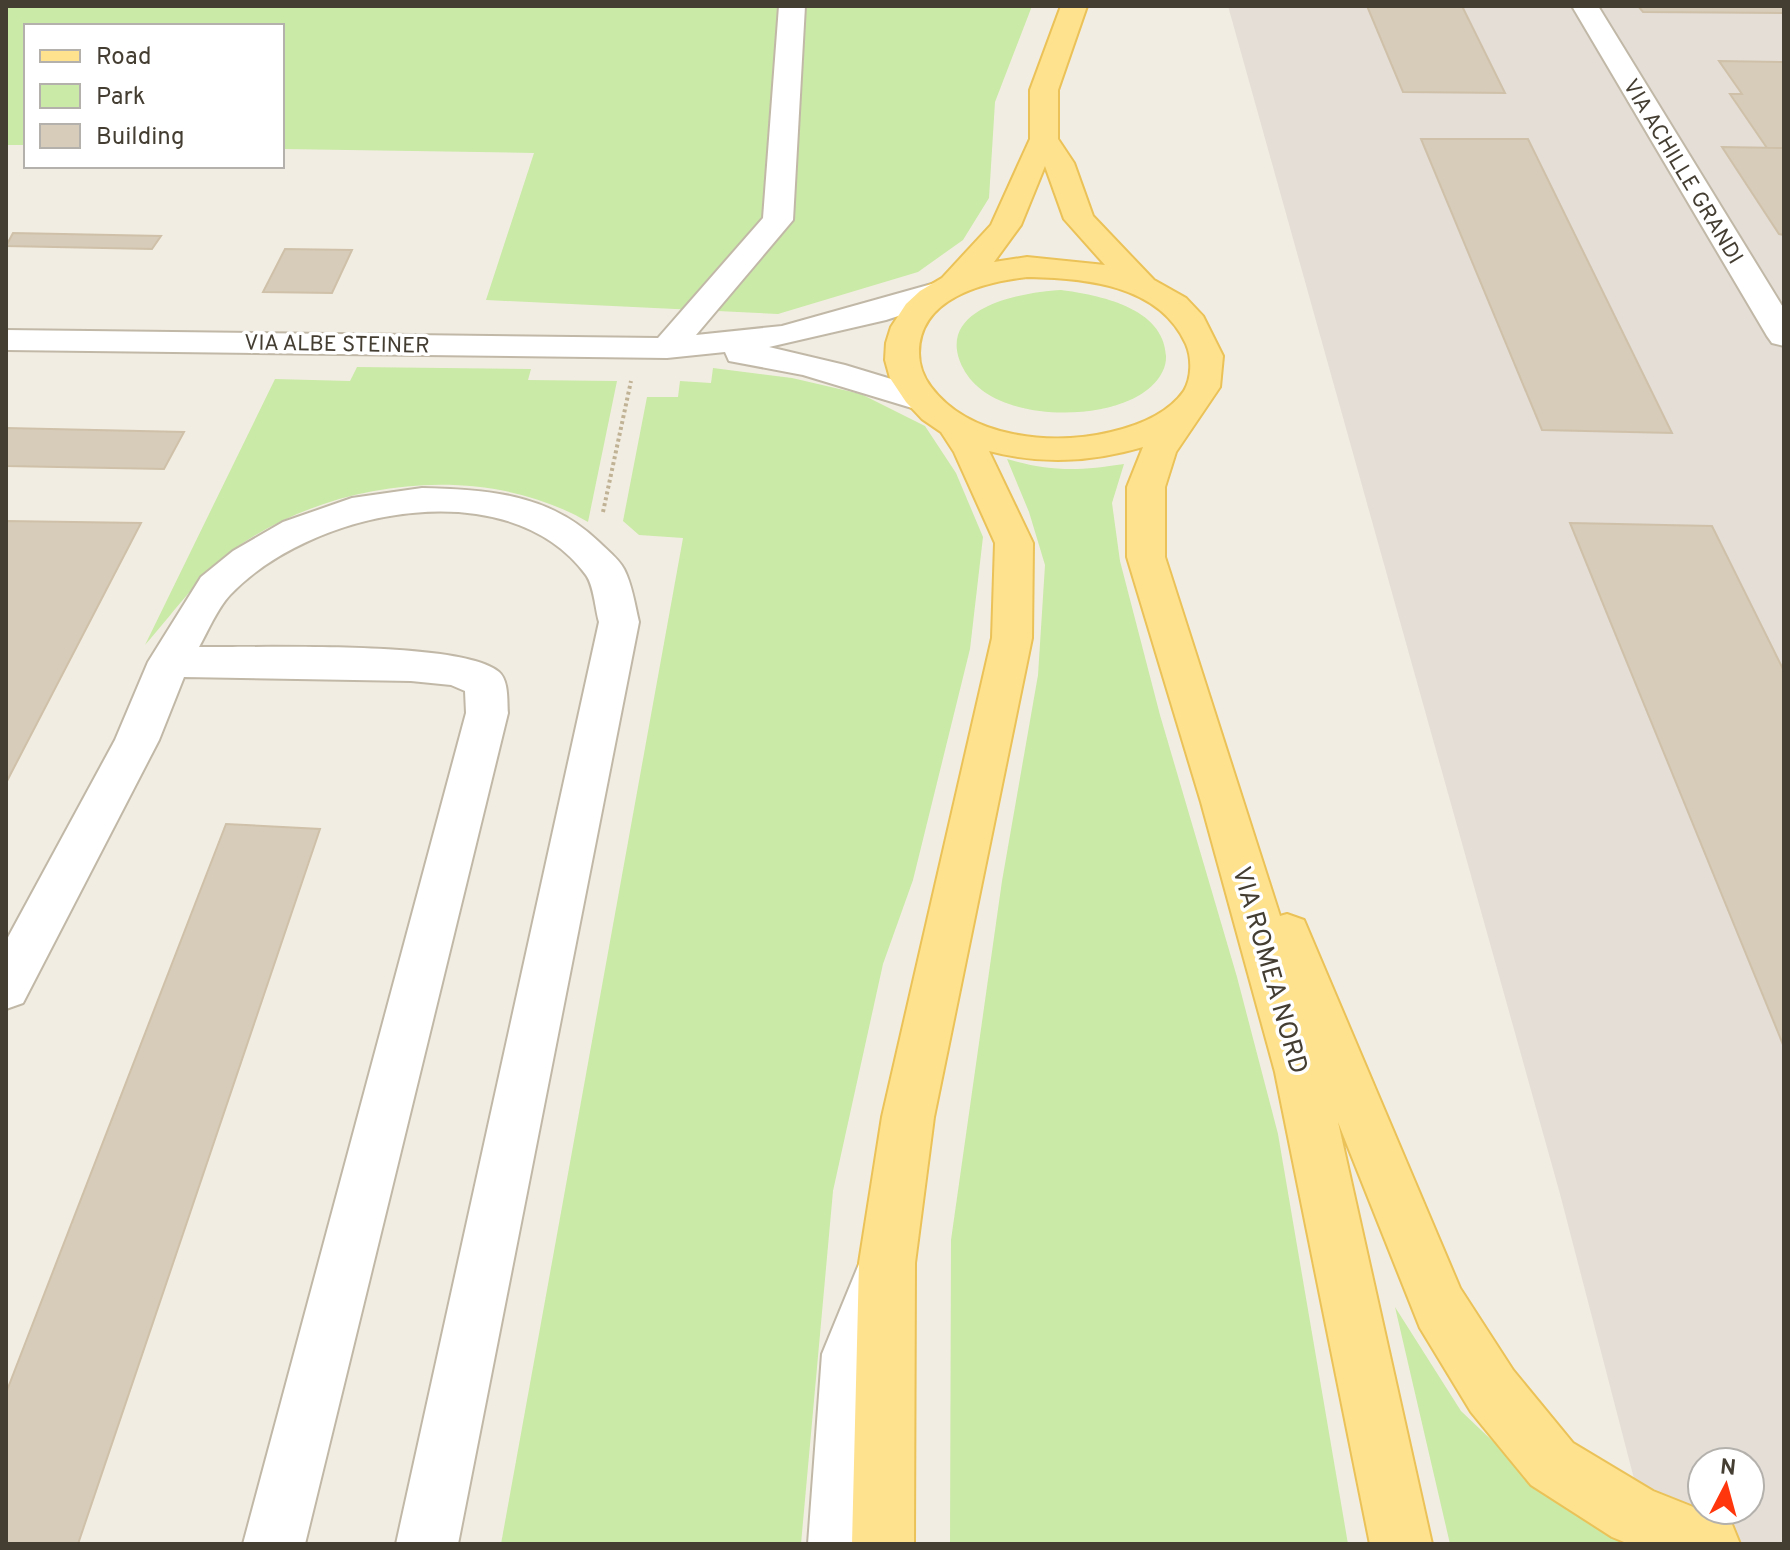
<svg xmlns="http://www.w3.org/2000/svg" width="1790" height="1550" font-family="Overpass,sans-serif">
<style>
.industrial{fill:#e4ded7;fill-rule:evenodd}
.green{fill:#caeaa7}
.building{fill:#d7ccb9;stroke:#cfc1a9;stroke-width:2}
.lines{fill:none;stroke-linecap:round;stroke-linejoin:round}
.minor-casing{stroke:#c1b8a7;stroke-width:4}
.major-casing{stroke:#eac258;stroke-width:4}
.path{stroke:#c0b294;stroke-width:4;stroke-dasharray:3 3;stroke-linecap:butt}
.minor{fill:#fff;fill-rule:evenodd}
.major{fill:#ffe28e;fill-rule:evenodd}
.labels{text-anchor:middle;stroke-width:7;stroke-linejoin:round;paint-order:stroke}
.far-street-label{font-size:22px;fill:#443d32;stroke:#fff}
.street-label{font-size:26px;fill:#443d32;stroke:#fff}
</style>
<rect width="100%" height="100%" fill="#f2ede2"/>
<path class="industrial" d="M1228,6H1784V1544H1651L1560,1194ZM1702,1462H1750V1510H1702Z"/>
<path class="green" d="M6,6H1032L995,102L989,198L963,240L918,272L778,314L486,300L534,153L282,149V26H26V145H6Z
M1061,290C1098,295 1164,307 1166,356C1167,376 1147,393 1130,400C1085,421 989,419 963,368C932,308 1022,292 1061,290Z
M357,367L531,369L528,380L617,381L588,522C480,459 324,480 226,555C201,575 168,619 145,645L275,379L350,381Z
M713,368L792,378L861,394L925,426L956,473L983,537L970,649L913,880L883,964L833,1191L801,1544H501L683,538L639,535L623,521L647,397H678L680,381L711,383Z
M1007,459C1051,472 1079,471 1124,464L1112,503L1120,561L1160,715L1237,977L1278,1134L1348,1544H950L951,1240L1002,881L1038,675L1045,565L1029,512Z
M1395,1307L1461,1411L1558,1503L1633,1544H1450Z"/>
<path class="building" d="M1367,6H1462L1505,93L1403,92Z
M1638,6H1784V13L1643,12Z
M1719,61L1784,62V148H1767L1730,94H1742Z
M1421,139H1528L1672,433L1542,430Z
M1722,147L1784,148V235L1779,234Z
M13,233L161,236L152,249L6,246Z
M285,249L352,250L332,293L263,292Z
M6,428L184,432L164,469L6,466Z
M6,521L141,523L6,783Z
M1570,523L1712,526L1784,671V1047Z
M226,824L320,829L78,1544H6V1393Z"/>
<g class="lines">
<defs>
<path id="minor" d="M779,6H805L793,220L696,335L782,326L939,282L950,285L955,292L950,299L886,320L769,347L845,365L934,392L939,400L934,408L922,411L803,375L729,361L725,352L667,358L6,350V330L658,338L763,218Z
M1572,6H1598L1784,309V346L1772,343L1767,336Z
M422,488C489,490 548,493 599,542C607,550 618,558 624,569C632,584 635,605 639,622L458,1544H396L599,622C595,608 594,586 586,575C508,469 310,510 230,595C217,609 208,631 199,647C256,648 462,640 499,672C509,681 507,701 508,713L305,1544H243L466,713L465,691L451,685L411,681L184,677L159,740L23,1003L6,1009V941L115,740L148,662L201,577L233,551L283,522L352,498Z
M879,1256L899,1264L907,1284L880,1354L870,1544H808L822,1354L859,1264Z"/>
<path id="major" d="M1061,6H1087L1058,90V139L1074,163L1093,216L1154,280L1186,298L1203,316L1223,356L1220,387L1176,452L1165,487V557L1280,916L1287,914L1304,920L1460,1288L1513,1370L1573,1443L1653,1491L1731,1522L1740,1544H1629L1612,1537L1531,1485L1471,1412L1420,1328L1338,1122L1432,1544H1370L1275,1072L1201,802L1127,557V487L1143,447C1091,462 1042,465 989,451L1033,543L1032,638L934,1117L915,1263L914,1544H852L859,1263L882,1117L992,638L995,543L954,452L941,432L922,419L906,402L890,378L885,360L886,343L891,327L906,304L920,291L942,278L991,225L1030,139V90ZM1045,166L1064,219L1105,265L1027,257L994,262L1021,225ZM1027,277C1084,278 1159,284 1186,344C1192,358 1192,377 1184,391C1168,414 1137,426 1111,432C1053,446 970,439 931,387C924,378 919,365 919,353C919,298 983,282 1027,277Z"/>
</defs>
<use href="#minor" class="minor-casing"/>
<use href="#major" class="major-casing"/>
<path class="path" d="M603,512L631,381"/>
<use href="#minor" class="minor"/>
<use href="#major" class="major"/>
</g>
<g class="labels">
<g class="far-street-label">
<text transform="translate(1684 171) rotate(59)" y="8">VIA ACHILLE GRANDI</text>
<text transform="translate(337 343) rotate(1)" y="8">VIA ALBE STEINER</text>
</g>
<g class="street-label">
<text transform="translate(1271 970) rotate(74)" y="9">VIA ROMEA NORD</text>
</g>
</g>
<rect width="1790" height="1550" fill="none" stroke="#443d32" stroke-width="16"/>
<rect x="24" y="24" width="260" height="144" fill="#ffffff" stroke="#b4b1ad" stroke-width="2"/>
<rect x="40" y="50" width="40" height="12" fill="#ffe28e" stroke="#b4b1ad" stroke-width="2"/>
<text x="96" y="64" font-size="24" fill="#443d32">Road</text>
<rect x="40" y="84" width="40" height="24" fill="#caeaa7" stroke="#b4b1ad" stroke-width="2"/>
<text x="96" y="104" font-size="24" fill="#443d32">Park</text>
<rect x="40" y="124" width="40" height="24" fill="#d7ccb9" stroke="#b4b1ad" stroke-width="2"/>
<text x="96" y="144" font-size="24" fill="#443d32">Building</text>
<g transform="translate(1726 1486) rotate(6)"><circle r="38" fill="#ffffff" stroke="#b4b1ad" stroke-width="2"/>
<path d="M0-6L14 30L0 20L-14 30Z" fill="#ff360c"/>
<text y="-12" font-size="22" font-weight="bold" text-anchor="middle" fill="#443d32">N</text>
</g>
</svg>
